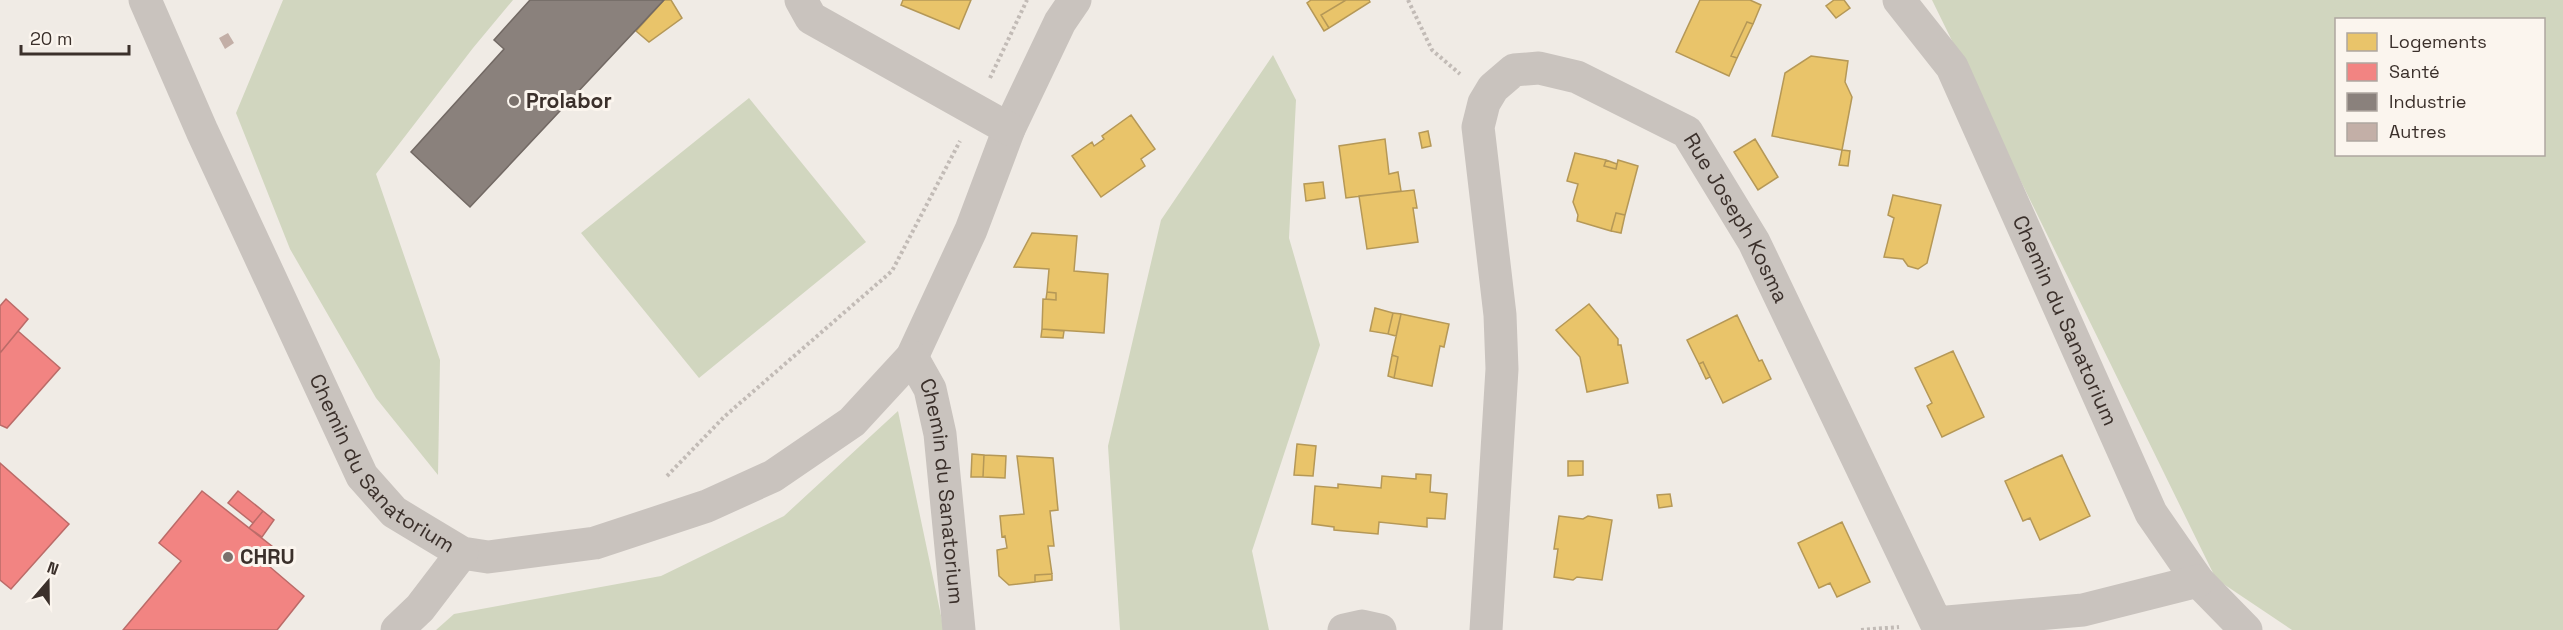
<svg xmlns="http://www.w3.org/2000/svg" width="2563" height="630" font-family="'Space Grotesk',sans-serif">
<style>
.green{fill:#d1d6bf;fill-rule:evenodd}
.homes{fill:#e9c46a;stroke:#b59857;stroke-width:1.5}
.health{fill:#f28482;stroke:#bb6b68;stroke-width:1.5}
.industry{fill:#8a817c;stroke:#726964;stroke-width:1.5}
.building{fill:#c3afa7}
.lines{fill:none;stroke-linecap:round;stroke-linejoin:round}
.path{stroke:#c2bbb6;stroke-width:4;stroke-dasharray:3 3;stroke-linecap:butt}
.minor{stroke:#c9c3be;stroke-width:33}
.poi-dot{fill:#7a716c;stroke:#fbf5ee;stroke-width:2}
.labels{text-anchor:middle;stroke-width:6;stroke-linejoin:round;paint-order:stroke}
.poi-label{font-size:21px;font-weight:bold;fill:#3b302b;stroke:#fbf5ee;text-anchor:start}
.street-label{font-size:21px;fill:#3b302b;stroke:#fbf5ee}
</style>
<rect width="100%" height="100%" fill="#f0ebe5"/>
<path class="green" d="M283,0H513L473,48L376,174L440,360L438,475L376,398L290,249L236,113Z
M1932,0H2563V630H2292L2216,579ZM2336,20H2544V154H2336Z
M1273,55L1296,100L1289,238L1320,345L1252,551L1269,630H1120L1108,446L1161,220Z
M749,98L866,242L699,378L581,233Z
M898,411L944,630H436L454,614L661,576L784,516Z"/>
<path class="homes" d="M664,0H671L682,18L649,42L636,31Z
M903,0H971L959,29L901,5Z
M1311,0H1346L1321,15L1329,28L1324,31L1307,3Z
M1346,0H1369L1370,2L1329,28L1321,15Z
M1700,0H1750L1761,5L1753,24L1747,22L1731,56L1737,58L1729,76L1676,52Z
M1834,0H1844L1850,8L1836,18L1826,6Z
M1747,22L1753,24L1737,58L1731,56Z
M1811,56L1848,61L1845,82L1852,97L1842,150L1772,136L1785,73Z
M1131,115L1155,149L1141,159L1145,166L1101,197L1072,156L1092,142L1094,146L1104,139L1102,136Z
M1428,131L1431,146L1422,148L1419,133Z
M1385,139L1389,174L1398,172L1401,191L1346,198L1339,146Z
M1755,139L1778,177L1758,190L1734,152Z
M1842,150L1850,151L1848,166L1839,165Z
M1575,153L1606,160L1604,166L1616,169L1618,160L1638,166L1625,215L1616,213L1611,231L1577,221L1578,215L1573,202L1578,184L1567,181Z
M1606,160L1617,164L1616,169L1604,166Z
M1323,182L1325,198L1306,201L1304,184Z
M1414,190L1417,208H1413L1418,242L1367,249L1359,196Z
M1893,195L1941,205L1927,263L1918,269L1908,266L1903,259L1884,257L1894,218L1888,215Z
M1616,213L1625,215L1621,233L1611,231Z
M1032,233L1077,236L1074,271L1108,274L1104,333L1042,329L1043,299L1056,300V293L1047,292L1049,269L1014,267Z
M1047,292L1056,293V300L1046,299Z
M1589,304L1618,339V345H1621L1628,383L1587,392L1580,357L1556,330Z
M1375,308L1393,313L1388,334L1370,331Z
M1393,313L1401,314L1396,336L1388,334Z
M1401,314L1449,324L1444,347L1440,346L1432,386L1394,378L1398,357L1392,355Z
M1737,315L1759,361L1762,360L1771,379L1723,403L1703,362L1699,364L1687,340Z
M1042,329L1064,331L1063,338L1041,337Z
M1953,351L1984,417L1942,437L1927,406L1932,403L1915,368Z
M1392,355L1398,357L1394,378L1388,376Z
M1703,362L1710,377L1706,379L1699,364Z
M1297,444L1316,446L1313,476L1294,475Z
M972,454L984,455L983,477H971Z
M984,455L1006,456L1005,478L983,477Z
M2062,455L2090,516L2040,540L2030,518L2023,521L2005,481Z
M1017,456L1053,458L1058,510L1050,511L1054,546H1048L1052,574L1035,575V582L1009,585L999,576L997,550L1007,548L1005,536L1002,537L1000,516L1024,514Z
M1568,461H1583V475L1568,476Z
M1416,474L1431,475L1430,492L1447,494L1445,519L1427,518V527L1379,522L1378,534L1334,530V527L1312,524L1315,486L1338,488V484L1381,488L1382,476L1416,479Z
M1670,494L1672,506L1659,508L1657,495Z
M1559,516L1583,519L1588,516L1612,520L1602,580L1577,577L1573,580L1554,577L1558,549H1554Z
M1842,522L1870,582L1837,597L1830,583L1819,588L1798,543Z
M1052,574V580L1035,582V575Z"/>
<path class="health" d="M6,299L28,319L0,353V306Z
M18,331L60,368L7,428L0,425V353Z
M0,463L69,524L11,589L0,580Z
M202,491L282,554L270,567L304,596L277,630H123L181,561L159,543Z
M238,491L263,511L253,523L228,503Z
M263,511L274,520L262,537L249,528Z"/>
<path class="industry" d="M530,0H664L470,207L411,152L504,49L494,40Z"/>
<path class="building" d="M228,33L234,43L225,49L219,38Z"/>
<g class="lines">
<path class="path" d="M1408,0L1432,50L1460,74
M990,78L1027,0
M667,476L725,416L892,271L960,141
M1861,630L1899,627"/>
<g class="minor">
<path id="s1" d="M145,0L202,131L362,476L394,512L462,553L488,557L595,543L707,506L773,476L852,422L912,357L971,230L1009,129L1060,22L1075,0"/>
<path d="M801,0L811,18L1009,129"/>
<path id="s2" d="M1899,0L1952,67L2151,513L2198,581L2246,630"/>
<path id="s3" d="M912,357L930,389L940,434L959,630"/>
<path d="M397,630L420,608L462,553"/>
<path d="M1344,630L1362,626L1380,630"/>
<path id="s4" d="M1486,630L1502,369L1500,315L1478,127L1484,103L1493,88L1514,70L1539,68L1577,77L1687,132L1754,242L1936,623L2083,610L2198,581"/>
</g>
</g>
<g class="poi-dot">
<circle cx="514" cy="101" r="6"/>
<circle cx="228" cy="557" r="6"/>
</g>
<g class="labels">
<g class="poi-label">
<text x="526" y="108">Prolabor</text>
<text x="240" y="564">CHRU</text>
</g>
<g class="street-label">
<text dy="7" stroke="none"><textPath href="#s4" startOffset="861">Rue Joseph Kosma</textPath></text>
<text dy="7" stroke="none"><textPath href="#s2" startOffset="363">Chemin du Sanatorium</textPath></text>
<text dy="7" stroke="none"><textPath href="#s1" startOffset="526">Chemin du Sanatorium</textPath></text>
<text dy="7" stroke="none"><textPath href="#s3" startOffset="140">Chemin du Sanatorium</textPath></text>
</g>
</g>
<rect x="2335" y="18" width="210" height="138" fill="#fbf5ee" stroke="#aea6a0" stroke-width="1.5"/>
<rect x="2347" y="33" width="30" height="18" fill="#e9c46a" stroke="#aea6a0" stroke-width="1.5"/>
<text x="2389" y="48" font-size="18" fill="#3b302b">Logements</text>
<rect x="2347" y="63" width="30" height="18" fill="#f28482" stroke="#aea6a0" stroke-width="1.5"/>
<text x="2389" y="78" font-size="18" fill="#3b302b">Santé</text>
<rect x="2347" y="93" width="30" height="18" fill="#8a817c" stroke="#aea6a0" stroke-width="1.5"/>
<text x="2389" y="108" font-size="18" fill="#3b302b">Industrie</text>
<rect x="2347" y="123" width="30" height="18" fill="#c3afa7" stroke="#aea6a0" stroke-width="1.5"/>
<text x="2389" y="138" font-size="18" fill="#3b302b">Autres</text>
<g transform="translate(48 582) rotate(20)" stroke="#fbf5ee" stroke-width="4.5" paint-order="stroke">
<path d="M0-4.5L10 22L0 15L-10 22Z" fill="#3b302b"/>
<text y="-9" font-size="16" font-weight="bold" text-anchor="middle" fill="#3b302b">N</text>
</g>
<path d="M21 45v9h108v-9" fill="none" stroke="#3b302b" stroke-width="3"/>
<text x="30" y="45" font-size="18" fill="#3b302b" stroke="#fbf5ee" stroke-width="4.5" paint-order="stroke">20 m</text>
</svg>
